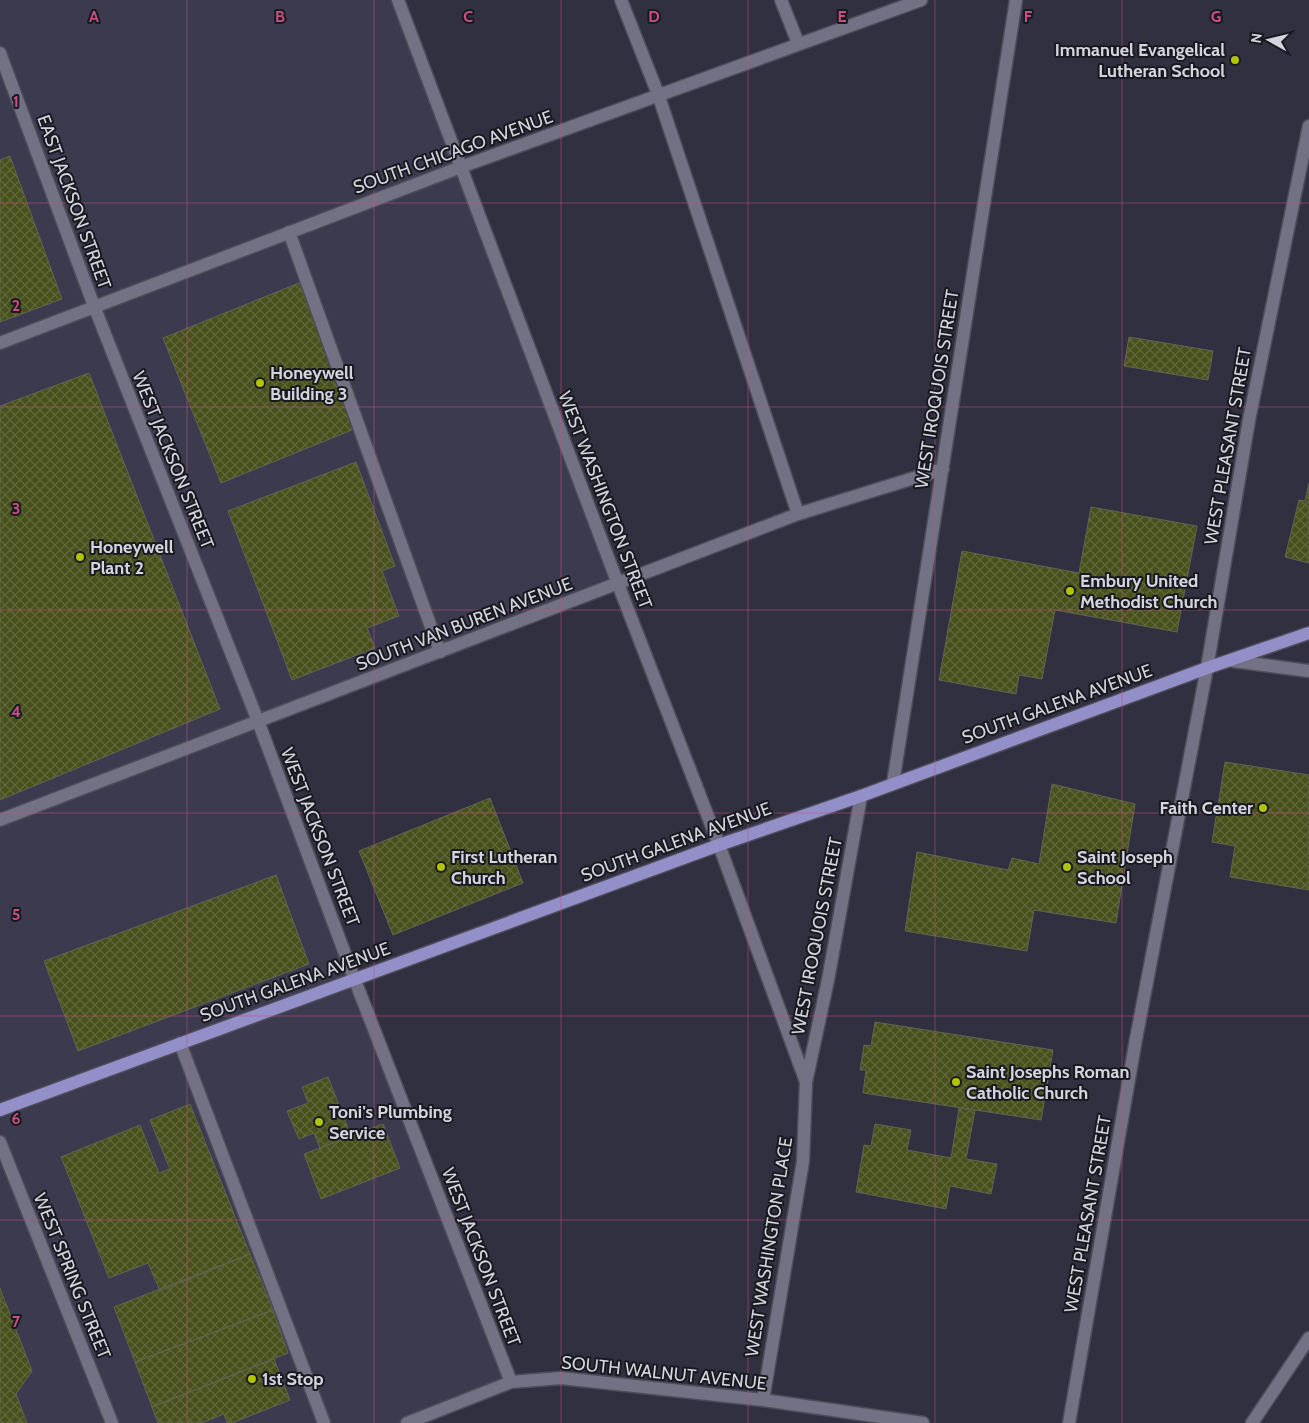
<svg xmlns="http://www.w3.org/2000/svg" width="1309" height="1423" font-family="Cabin,sans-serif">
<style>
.built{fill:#3b3a4f}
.building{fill:url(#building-cross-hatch);stroke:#616452}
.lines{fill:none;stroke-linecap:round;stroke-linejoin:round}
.minor-casing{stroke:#4d4d5a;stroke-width:15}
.major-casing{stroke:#4d4d5a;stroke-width:15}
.minor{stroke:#737284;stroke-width:12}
.major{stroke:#938fc8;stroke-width:12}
.grid{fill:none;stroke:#c75082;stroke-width:1;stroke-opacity:0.55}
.poi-dot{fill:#b0c500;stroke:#191920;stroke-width:2}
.labels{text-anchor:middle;stroke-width:4;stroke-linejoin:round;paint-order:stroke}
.poi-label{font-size:18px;font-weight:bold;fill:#d4d4de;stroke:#191920;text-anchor:start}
.street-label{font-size:18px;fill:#d4d4de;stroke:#191920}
.grid-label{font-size:16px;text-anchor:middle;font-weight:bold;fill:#c75082;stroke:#191920;stroke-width:4;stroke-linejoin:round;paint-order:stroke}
</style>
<defs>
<pattern id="building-cross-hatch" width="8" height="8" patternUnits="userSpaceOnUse" patternTransform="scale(1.25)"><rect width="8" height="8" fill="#48501b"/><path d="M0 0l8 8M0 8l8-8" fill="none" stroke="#62683c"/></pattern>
</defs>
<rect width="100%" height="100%" fill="#303040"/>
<path class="built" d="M0,0H398L618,584L258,721L511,1382L407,1423H0Z"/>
<path class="building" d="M10,156L62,299L0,322V160Z
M299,283L357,428L221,483L163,338Z
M1129,337L1213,351L1208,380L1124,366Z
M89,373L220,709L0,800V406Z
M356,462L395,566L382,571L399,616L367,628L375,648L292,680L228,511Z
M1309,483V563L1285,557L1299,500L1305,501Z
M1091,507L1197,526L1177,632L1055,610L1042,679L1019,675L1016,694L939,680L962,551L1079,573Z
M1225,762L1309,775V890L1230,877L1235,846L1212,842Z
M1052,784L1135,804L1116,923L1034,910L1027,951L905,931L917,852L1008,870L1012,858L1039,864Z
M490,798L523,883L393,935L359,851Z
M276,875L309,964L78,1051L44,961Z
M875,1022L1053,1050L1041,1120L863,1093L866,1070H860L864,1045L871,1046Z
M328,1077L351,1136L320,1148L314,1133L299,1139L287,1111L308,1103L302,1087Z
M190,1104L250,1254L160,1291L148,1263L109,1278L61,1157L140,1125L159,1173L170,1169L150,1120Z
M959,1108L975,1110L966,1159L997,1164L991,1194L950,1186L946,1209L856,1192L864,1145L871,1146L875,1124L911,1130L907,1150L951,1158Z
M383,1124L400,1168L321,1199L304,1154Z
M250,1254L273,1310L135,1362L114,1307Z
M0,1288L32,1371L16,1394L27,1423H0Z
M273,1310L288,1353L152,1407L135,1362Z
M274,1359L290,1400L232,1423H227L224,1414L202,1423H158L152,1407Z"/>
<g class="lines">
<defs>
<path id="minor" d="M398,0L618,584L719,845L806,1082L803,1161L763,1400
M621,0L658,94L798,514
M781,0L798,43
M0,53L94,306L258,721L354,978L511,1382
M289,232L440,652
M0,343L461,167L921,0
M1233,661L1309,671
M893,783L1016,0
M0,820L798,514L943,469
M180,1043L324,1423
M806,1082L828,980L861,796
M0,1142L112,1423
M407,1423L511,1382L561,1378L763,1400L923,1423
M1069,1423L1136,1039L1207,668L1249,420L1309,126
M1252,1423L1309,1338"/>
<path id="major" d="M0,1110L719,845L861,796L1207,668L1309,633"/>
</defs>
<use href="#minor" class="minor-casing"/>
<use href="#major" class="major-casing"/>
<use href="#minor" class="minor"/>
<use href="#major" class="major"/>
</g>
<path class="grid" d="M187,0V1423M374,0V1423M561,0V1423M748,0V1423M935,0V1423M1122,0V1423M0,203H1309M0,407H1309M0,610H1309M0,813H1309M0,1016H1309M0,1220H1309"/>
<g class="poi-dot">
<circle cx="1235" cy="60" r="5"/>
<circle cx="260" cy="383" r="5"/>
<circle cx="80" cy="557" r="5"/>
<circle cx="1070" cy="591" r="5"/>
<circle cx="1263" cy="808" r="5"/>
<circle cx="441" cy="867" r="5"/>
<circle cx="1067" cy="867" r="5"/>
<circle cx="956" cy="1082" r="5"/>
<circle cx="319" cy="1122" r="5"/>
<circle cx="252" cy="1379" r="5"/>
</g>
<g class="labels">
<g class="poi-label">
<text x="1225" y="56" text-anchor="end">Immanuel Evangelical<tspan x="1225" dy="21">Lutheran School</tspan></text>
<text x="270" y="379">Honeywell<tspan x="270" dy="21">Building 3</tspan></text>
<text x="90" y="553">Honeywell<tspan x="90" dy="21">Plant 2</tspan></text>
<text x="1080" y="587">Embury United<tspan x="1080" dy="21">Methodist Church</tspan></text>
<text x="1253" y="814" text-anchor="end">Faith Center</text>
<text x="451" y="863">First Lutheran<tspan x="451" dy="21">Church</tspan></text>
<text x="1077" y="863">Saint Joseph<tspan x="1077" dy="21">School</tspan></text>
<text x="966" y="1078">Saint Josephs Roman<tspan x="966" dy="21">Catholic Church</tspan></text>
<text x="329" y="1118">Toni's Plumbing<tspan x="329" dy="21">Service</tspan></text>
<text x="262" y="1385">1st Stop</text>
</g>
<g class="street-label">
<text transform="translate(453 152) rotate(-20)" y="6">SOUTH CHICAGO AVENUE</text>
<text transform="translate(74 202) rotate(70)" y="6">EAST JACKSON STREET</text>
<text transform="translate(937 389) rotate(-81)" y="6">WEST IROQUOIS STREET</text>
<text transform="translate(1228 446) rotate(-80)" y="6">WEST PLEASANT STREET</text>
<text transform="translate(173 460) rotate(68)" y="6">WEST JACKSON STREET</text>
<text transform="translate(605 500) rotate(69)" y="6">WEST WASHINGTON STREET</text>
<text transform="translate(464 624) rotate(-21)" y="6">SOUTH VAN BUREN AVENUE</text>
<text transform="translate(1057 704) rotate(-20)" y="6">SOUTH GALENA AVENUE</text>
<text transform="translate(320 837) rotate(69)" y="6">WEST JACKSON STREET</text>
<text transform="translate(676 842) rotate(-20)" y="6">SOUTH GALENA AVENUE</text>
<text transform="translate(817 936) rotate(-79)" y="6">WEST IROQUOIS STREET</text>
<text transform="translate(295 982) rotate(-20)" y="6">SOUTH GALENA AVENUE</text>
<text transform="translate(1088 1214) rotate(-80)" y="6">WEST PLEASANT STREET</text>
<text transform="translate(769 1247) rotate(-81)" y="6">WEST WASHINGTON PLACE</text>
<text transform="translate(481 1257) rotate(69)" y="6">WEST JACKSON STREET</text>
<text transform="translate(72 1276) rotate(68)" y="6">WEST SPRING STREET</text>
<text transform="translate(664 1373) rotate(6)" y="6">SOUTH WALNUT AVENUE</text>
</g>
</g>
<g class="grid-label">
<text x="94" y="22">A</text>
<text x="280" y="22">B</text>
<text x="468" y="22">C</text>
<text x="654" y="22">D</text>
<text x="842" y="22">E</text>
<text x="1028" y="22">F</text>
<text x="1216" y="22">G</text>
<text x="16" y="107">1</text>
<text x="16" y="311">2</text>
<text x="16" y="514">3</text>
<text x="16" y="717">4</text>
<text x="16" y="920">5</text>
<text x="16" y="1124">6</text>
<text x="16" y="1327">7</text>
</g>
<g transform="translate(1269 40) rotate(278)" stroke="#191920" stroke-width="4" paint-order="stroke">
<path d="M0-4L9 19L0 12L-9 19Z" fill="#d4d4de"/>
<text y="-8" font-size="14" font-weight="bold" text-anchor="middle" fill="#d4d4de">N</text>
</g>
</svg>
